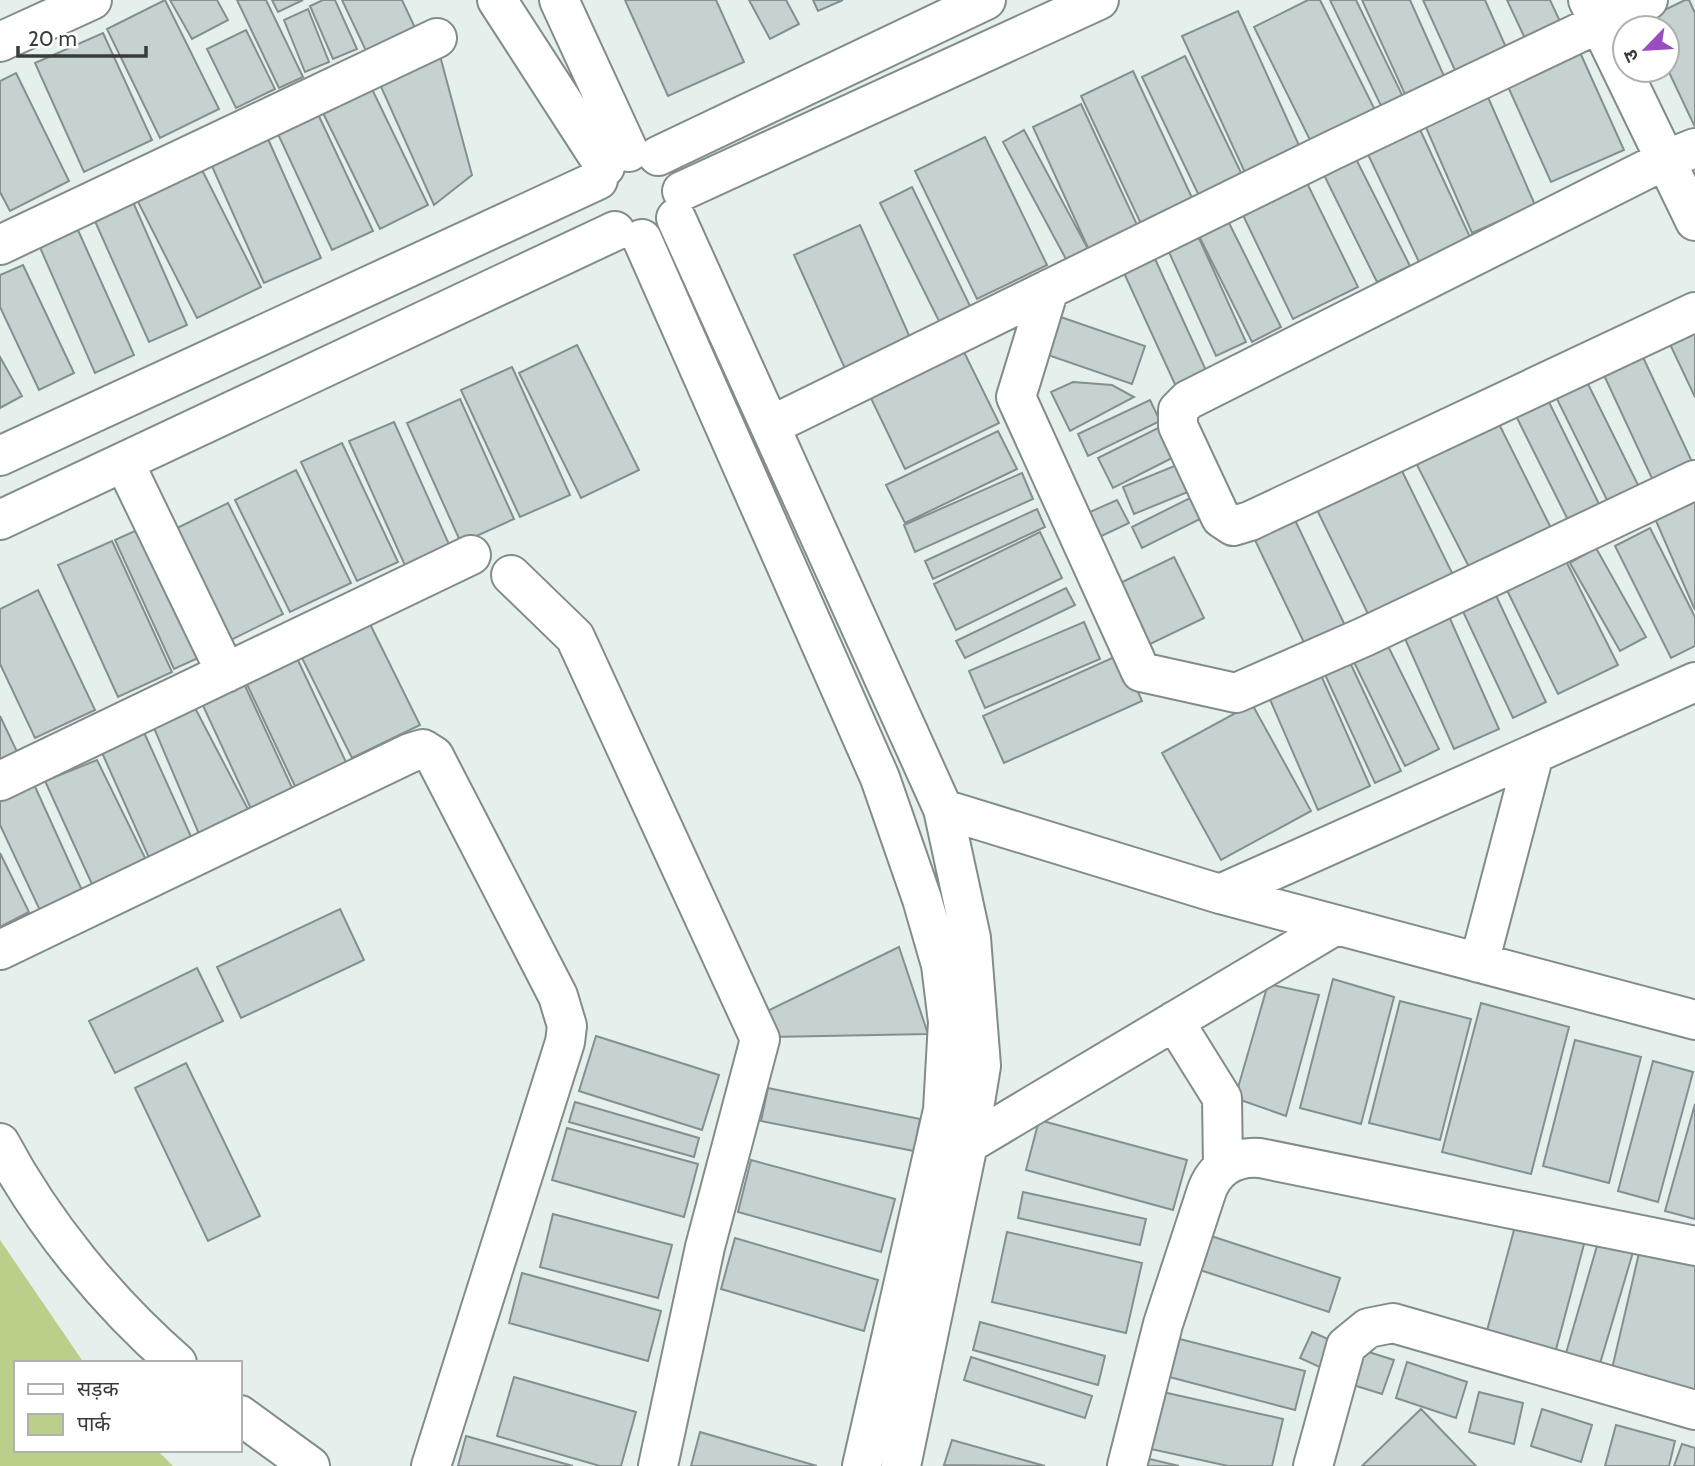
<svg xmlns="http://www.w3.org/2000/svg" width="1695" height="1466" font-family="Cabin,'Noto Sans Devanagari',sans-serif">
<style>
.green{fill:#bacf8a}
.building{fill:#c6d1d2;stroke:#858f90;stroke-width:2}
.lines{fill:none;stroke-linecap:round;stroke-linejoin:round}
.minor-casing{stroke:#828c89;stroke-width:42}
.minor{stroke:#fff;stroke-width:38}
</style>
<rect width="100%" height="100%" fill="#e5f0ed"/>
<path class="green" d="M0,1240L84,1363H16V1450H157L173,1466H0Z"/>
<path class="building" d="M165,0L219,109L160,138L107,29Z
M170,0H217L228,20L192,39Z
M237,0H266L303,77L279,88Z
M272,0H303L278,12Z
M323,0H335L357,49L333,59L310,6Z
M342,0H402L417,32L368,55Z
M625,0H716L744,62L668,96Z
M749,0H786L799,24L770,39Z
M813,0H843L818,11Z
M1308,0H1320L1376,112L1312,144L1254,27Z
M1330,0H1356L1406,103L1385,114Z
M1362,0H1410L1448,85L1409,103Z
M1423,0H1485L1509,54L1458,77Z
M1507,0H1550L1564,30L1529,47Z
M1685,0H1689L1695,13V127L1667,68V28H1648L1644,20Z
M308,9L329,62L305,72L284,20Z
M1238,11L1302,152L1247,177L1182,36Z
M246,30L275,89L236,108L207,49Z
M103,33L152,140L84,172L35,63Z
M1578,48L1624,150L1551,182L1505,80Z
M439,52L472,175L434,205L378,80Z
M1185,56L1245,181L1202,202L1142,77Z
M1133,71L1194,202L1142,226L1081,96Z
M16,73L69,181L10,211L0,192V81Z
M370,85L428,205L380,229L321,109Z
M1484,88L1535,205L1472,233L1421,116Z
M1081,104L1138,227L1089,250L1033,127Z
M317,112L373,231L332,250L277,132Z
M1416,121L1470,237L1419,262L1364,146Z
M1024,130L1088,249L1067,261L1003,142Z
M985,137L1047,265L977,299L915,171Z
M268,139L321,258L264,283L211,164Z
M1353,153L1410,266L1377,282L1321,169Z
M198,162L261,287L197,318L134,194Z
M1304,177L1358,287L1293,319L1240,209Z
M912,187L972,310L941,325L880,203Z
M133,202L187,325L149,342L94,219Z
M73,219L134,355L95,373L35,236Z
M1228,221L1281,327L1252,342L1199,236Z
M860,225L912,342L846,371L794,255Z
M1198,236L1246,342L1216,356L1168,250Z
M1155,259L1209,377L1178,391L1124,273Z
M23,265L74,373L39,390L0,307V275Z
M1052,314L1145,346L1132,384L1039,352Z
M1695,325V397L1667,338Z
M960,344L999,423L905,469L867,390Z
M577,345L639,470L581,498L519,373Z
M1641,353L1695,468L1656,487L1602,371Z
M0,357L22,396L0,408Z
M512,367L570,495L520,517L461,390Z
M1586,380L1644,497L1613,512L1555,395Z
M1073,382L1112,385L1134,397L1070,431L1051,392Z
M1544,392L1602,510L1571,526L1512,408Z
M460,399L514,519L461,543L407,423Z
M1150,400L1160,421L1088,456L1078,434Z
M1497,420L1552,530L1471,571L1415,461Z
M394,422L452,551L408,572L349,441Z
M1158,428L1174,457L1113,488L1098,458Z
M998,431L1017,469L905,523L886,485Z
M342,443L398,562L357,581L301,462Z
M1189,460L1200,487L1134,514L1123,487Z
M1401,469L1455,579L1371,620L1317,510Z
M296,470L351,583L290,612L235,500Z
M1022,473L1033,499L915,552L904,525Z
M1695,496V610L1653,514Z
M1190,498L1200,519L1142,548L1132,527Z
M1117,500L1129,523L1093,540L1081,516Z
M228,503L283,614L221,645L167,533Z
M1037,509L1045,527L933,579L925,561Z
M1294,518L1350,636L1310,655L1254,538Z
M148,525L207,654L174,669L115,540Z
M1650,528L1695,617V646L1671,658L1615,546Z
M1040,532L1062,578L956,630L934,584Z
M112,541L172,672L118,697L58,565Z
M1596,548L1646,637L1620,651L1570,563Z
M1563,555L1618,665L1558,694L1501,578Z
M1174,557L1204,618L1144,647L1114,586Z
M1492,587L1546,702L1513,718L1459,603Z
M1066,588L1075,605L965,658L956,641Z
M38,590L95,710L35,738L0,664V609Z
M1443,603L1499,729L1454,749L1398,623Z
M367,618L420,725L352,758L299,652Z
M1084,622L1100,659L985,708L969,671Z
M1385,640L1439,749L1405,766L1351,656Z
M295,654L353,777L302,801L244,678Z
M1121,654L1142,701L1004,763L983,716Z
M1346,654L1401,771L1375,783L1321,666Z
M1320,673L1370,786L1318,810L1268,695Z
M241,677L294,792L252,811L199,697Z
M1252,704L1311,811L1221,860L1162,753Z
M194,706L252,817L202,841L154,728Z
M0,716L20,758L0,767Z
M142,728L193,841L150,860L99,746Z
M97,760L150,868L96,893L45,781Z
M32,780L86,899L44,919L0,825V794Z
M0,853L29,912L0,927Z
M340,909L364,960L241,1018L217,967Z
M899,947L928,1034L771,1037L761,1014Z
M197,968L223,1021L115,1073L89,1021Z
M1333,979L1394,997L1361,1124L1300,1108Z
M1268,984L1319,995L1286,1116L1235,1098Z
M1400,1001L1471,1019L1440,1140L1369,1123Z
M1481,1003L1569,1027L1531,1174L1442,1152Z
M596,1036L719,1075L702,1130L579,1091Z
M1575,1040L1641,1057L1609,1183L1543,1166Z
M1653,1061L1693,1072L1658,1202L1618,1191Z
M186,1063L260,1216L208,1241L135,1088Z
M768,1088L920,1119L914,1151L761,1121Z
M575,1102L699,1138L694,1157L569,1122Z
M1695,1104V1219L1665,1211Z
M1039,1120L1187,1160L1173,1210L1026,1170Z
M567,1128L698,1164L684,1217L552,1180Z
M751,1160L895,1199L881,1252L738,1212Z
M1023,1192L1146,1219L1140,1245L1018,1218Z
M553,1214L672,1245L658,1298L540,1267Z
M1518,1215L1587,1233L1554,1357L1485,1338Z
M1007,1232L1142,1263L1126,1333L992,1302Z
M1601,1232L1636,1242L1596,1377L1562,1367Z
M1211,1236L1340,1278L1329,1312L1200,1270Z
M735,1238L878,1280L864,1331L721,1289Z
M1640,1249L1695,1262V1393L1611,1373Z
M522,1273L661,1311L648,1361L509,1323Z
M980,1322L1105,1356L1098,1385L973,1350Z
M1312,1332L1337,1343L1326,1370L1300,1358Z
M1168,1336L1305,1371L1295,1410L1158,1374Z
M1359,1349L1394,1360L1382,1394L1347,1383Z
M971,1357L1092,1396L1085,1418L964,1380Z
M1407,1362L1467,1382L1456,1418L1396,1398Z
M514,1377L636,1412L621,1466H600L497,1436Z
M1154,1390L1283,1419L1272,1466H1228L1142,1447Z
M1479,1392L1523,1403L1514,1444L1469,1432Z
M1421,1409L1476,1466H1362Z
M1542,1409L1592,1425L1581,1462L1531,1446Z
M1616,1425L1675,1441L1669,1466H1605Z
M700,1432L817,1466H691Z
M466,1436L573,1466H458Z
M952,1440L1045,1466L944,1465Z
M1682,1444L1695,1448V1466H1674Z
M1133,1455L1179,1466H1130Z"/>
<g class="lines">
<defs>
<path id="minor" d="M497,0L605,167
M559,0L629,152
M1588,0L1695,221
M0,42L92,0
M1695,148L1665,160L1188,400L1178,410V426L1221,518L1233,526L1250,521L1695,312
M658,156L986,0
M682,191L1099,0
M676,218L943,809L971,938L981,1066L968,1144L901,1466
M642,239L880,778L922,899L941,965L948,1022L943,1110L862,1466
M0,245L437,38
M1049,289L1016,397L1141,672L1236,693L1364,637L1695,480
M770,426L1331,151L1648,0
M0,456L598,180
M124,462L226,673
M0,520L615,231
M511,575L575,637L760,1039L705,1247L658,1466
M0,781L471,555
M943,809L1220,894L1695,682
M1220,894L1695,1020
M0,950L410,753L423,749L434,756L558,996L567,1026L565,1042L431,1466
M1479,963L1534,754
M1174,1021L1222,1098L1223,1167
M0,1143C43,1224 108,1303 177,1363
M968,1144L1336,925
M240,1415L310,1466
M1127,1466L1163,1324L1206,1193C1214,1168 1234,1156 1260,1158L1695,1246
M1313,1466L1346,1346L1368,1328L1393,1323L1695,1410"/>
</defs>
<use href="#minor" class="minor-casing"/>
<use href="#minor" class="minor"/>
</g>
<rect x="14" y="1361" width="228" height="91" fill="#ffffff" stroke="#afb1b0" stroke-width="2"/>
<rect x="28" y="1384" width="35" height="10" fill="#ffffff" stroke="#afb1b0" stroke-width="2"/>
<text x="77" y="1396" font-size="21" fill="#373b3a">सड़क</text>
<rect x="28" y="1414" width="35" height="21" fill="#bacf8a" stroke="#afb1b0" stroke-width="2"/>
<text x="77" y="1431" font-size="21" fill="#373b3a">पार्क</text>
<g transform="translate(1646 49) rotate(245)"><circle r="33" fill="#ffffff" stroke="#afb1b0" stroke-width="2"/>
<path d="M0-5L12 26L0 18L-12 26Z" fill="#994dbf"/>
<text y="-10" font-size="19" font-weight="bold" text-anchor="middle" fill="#373b3a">उ</text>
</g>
<path d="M18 46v10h128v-10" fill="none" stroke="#373b3a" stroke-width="3.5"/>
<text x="28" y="46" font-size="21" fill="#373b3a" stroke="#ffffff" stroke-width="5" paint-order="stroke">20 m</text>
</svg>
